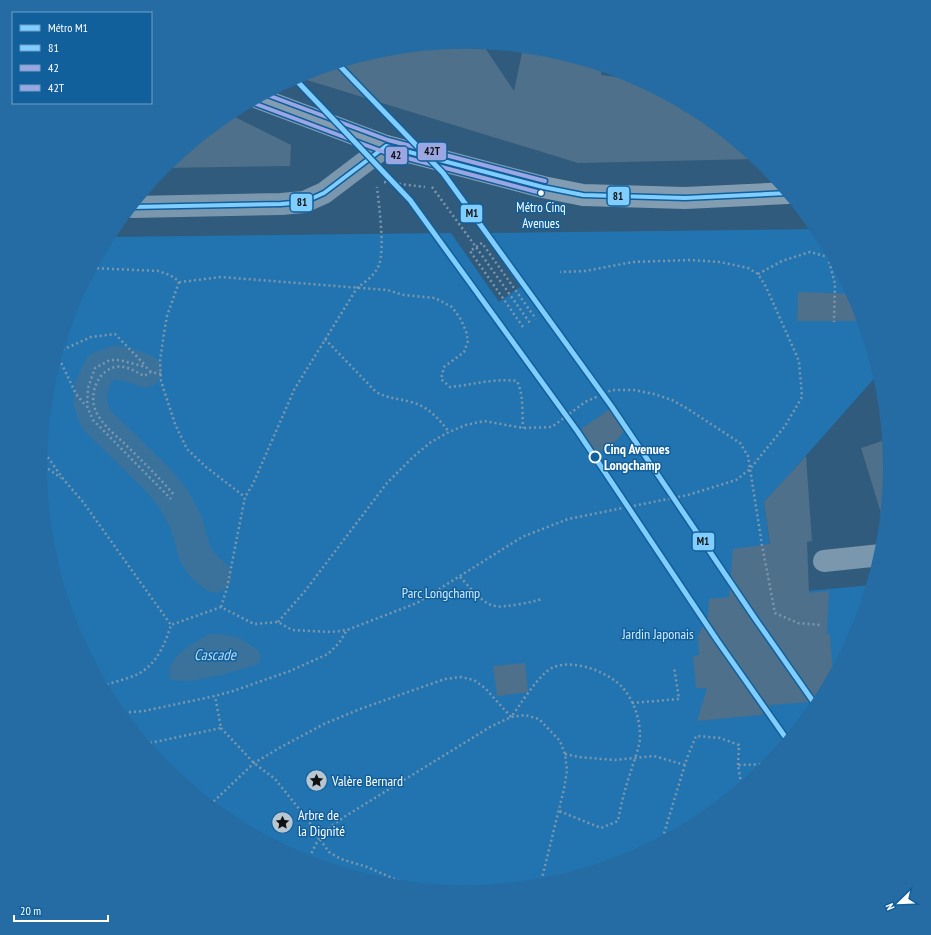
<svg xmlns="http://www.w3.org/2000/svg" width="931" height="935" font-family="'PT Sans Narrow',sans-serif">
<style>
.green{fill:#2274b0}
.water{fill:#3b729c}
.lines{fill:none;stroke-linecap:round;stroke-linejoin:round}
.canal{stroke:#3b729c;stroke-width:33}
.building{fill:#4e708a}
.path{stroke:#7b97ad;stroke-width:2.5;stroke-dasharray:2 3;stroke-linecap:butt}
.street{stroke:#7b97ad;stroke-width:22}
.secondary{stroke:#829db2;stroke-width:22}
.bus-1-casing{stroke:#115f9b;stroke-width:7}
.bus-2-casing{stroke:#115f9b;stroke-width:7}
.bus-3-casing{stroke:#115f9b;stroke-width:7}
.bus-1{stroke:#80cdff;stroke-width:4}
.bus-2{stroke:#9ba7e3;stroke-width:4}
.bus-3{stroke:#9ba7e3;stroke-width:4}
.metro-1-casing{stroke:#115f9b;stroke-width:8}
.metro-1{stroke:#80ceff;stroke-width:5}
.bus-dot{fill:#fff;stroke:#115f9b;stroke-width:1.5}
.stop-dot{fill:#115f9b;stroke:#fff;stroke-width:2}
.labels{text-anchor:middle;stroke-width:3;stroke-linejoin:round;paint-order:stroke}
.bus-label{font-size:13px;fill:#fff;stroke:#115f9b}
.stop-label{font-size:14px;font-weight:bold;fill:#fff;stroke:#115f9b;text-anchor:start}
.park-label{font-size:14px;fill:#cdeafe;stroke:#115f9b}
.poi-label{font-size:14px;fill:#fff;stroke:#115f9b;text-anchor:start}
.water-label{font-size:15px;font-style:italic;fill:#b1dcfb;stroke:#115f9b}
.line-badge{stroke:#115f9b;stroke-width:1.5}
.pale-badge-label{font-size:11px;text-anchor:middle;font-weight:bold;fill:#111}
</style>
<rect width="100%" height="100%" fill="#305b7c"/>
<path class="green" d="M817,229L859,305L879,373L764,503L770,545L786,593L872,585L859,631L819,704L766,769L702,821L628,861L548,885L465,893L382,885L302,861L229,821L164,768L112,704L72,630L48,550L40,467L48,384L72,304L108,237L451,233L499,302L520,287L482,233Z"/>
<path class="water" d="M210,634C233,634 240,637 259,651L261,660L256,665L221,675L191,681L171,680C170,678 169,674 169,671C171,655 197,640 210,634Z"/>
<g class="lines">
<path class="canal" d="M145,371L138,368L116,362L100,368L92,385L90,403L96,419L158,480L173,498L186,522L195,554L203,566L215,576"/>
</g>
<path class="building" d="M455,43L485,48L514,91L523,48L549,50L602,66L601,75L639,80L702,114L757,159L578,163L297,77L303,74L383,50Z
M229,114L291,145L290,166L164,168Z
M798,292L853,294L859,305L864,321H797Z
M613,407L628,427L612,445L602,450L592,451L578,431Z
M888,439L891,468L885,526L861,448Z
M806,456L812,541L807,542L809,593L829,591L827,634H830L833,677L821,701L770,705V714L697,721L707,688H696L693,656L699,655L698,636L708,616L709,599L729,597L733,549L770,544L764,502Z
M525,663L528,692L497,696L493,666Z"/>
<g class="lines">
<path class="path" d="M384,182L425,187
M432,187L476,247L530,323
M92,268L158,271L170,275L180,282L221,277L387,290L404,295L435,298L452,307L460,318L466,331L468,341L464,352L444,367L441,379L450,387C472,385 494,378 517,381C524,396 522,413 523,428
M758,274L782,261L810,252L828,257L835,284L834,322
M179,282L167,316L164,333L160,361L161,381L175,424L187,449L206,467L245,497
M523,327L470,251L482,243L536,319
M325,339L376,392C389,399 397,398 411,402C429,407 438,418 449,432
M58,352L91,337L115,334L146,366
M57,354L76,394L86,406
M151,372L146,367L119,360H110L95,368L88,388L87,406L93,420L171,499
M161,374L151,372L144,376C135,371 126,365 115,367C98,371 89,393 95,409C100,423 114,434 125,444C142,461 159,477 174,495
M42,449L64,480L83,502L171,625
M40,463L61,478
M460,577C469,586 482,604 495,606C505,608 532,602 542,599
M221,607L227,588L245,497L253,484L294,390L357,288C365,282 375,275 379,265C385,249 379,206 377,187
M278,622L305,591L387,483L413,457L431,442L449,432L466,425L484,421L523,428L552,427L585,402L612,390H634L654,394L672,400L688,409L740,443L748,456L762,545L775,613L798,623L820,625
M102,686C114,682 127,679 138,674C157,664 165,644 171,625L221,607L254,624L278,622L292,630L331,632L347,630L417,603L522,537L568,519L688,495L736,480L750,469L785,426L802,397L799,361L766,287L758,274L748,268L720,262L690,260L633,262L585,271L560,272
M632,703L679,699L674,667
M119,713L144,711L215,696L233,691L290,671L328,654L339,643L347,630
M221,728L254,763L275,779L308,820L319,838L329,852L341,859L367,867L415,888
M145,744L221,728L215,696
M565,754L579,757L615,760L654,756L685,765
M742,789L738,765L770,764
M210,805L254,763L281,747L324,724L360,709L445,679L461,677L474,680L485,688L511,717C521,704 540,672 554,667C574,659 609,672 623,688C634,701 640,719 640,736C640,747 634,760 631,771C625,788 621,804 618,821L601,828L559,811
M661,843L687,758L696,736L720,738L739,745L738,765
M307,862L319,838L330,827L344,817L490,727L511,717L525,715L539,719L560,741L565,754L567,770L564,789L540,886"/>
<path class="street" d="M132,207L281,204L304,202L324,193L386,146
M824,561L881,555"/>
<path class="secondary" d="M258,98L386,146L543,187L583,195L685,198L788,193"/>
<defs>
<path id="bus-1" d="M132,207L281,204L304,202L324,193L386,146L543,187L583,195L685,198L788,193"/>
<path id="bus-2" d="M256,104L384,152L541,193"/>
<path id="bus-3" d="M265,94L388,140L545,181"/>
</defs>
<use href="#bus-1" class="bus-1-casing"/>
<use href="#bus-2" class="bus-2-casing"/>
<use href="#bus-3" class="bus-3-casing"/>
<use href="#bus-1" class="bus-1"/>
<use href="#bus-2" class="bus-2"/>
<use href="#bus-3" class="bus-3"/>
<defs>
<path id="metro-1" d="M338,64L443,173L612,407L754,617L817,707
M295,79L410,200L578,432L717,640L788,741"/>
</defs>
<use href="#metro-1" class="metro-1-casing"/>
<use href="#metro-1" class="metro-1"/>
</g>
<defs>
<symbol id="sight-disc" viewBox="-11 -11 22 22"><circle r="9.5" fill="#b7c6d1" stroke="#115f9b"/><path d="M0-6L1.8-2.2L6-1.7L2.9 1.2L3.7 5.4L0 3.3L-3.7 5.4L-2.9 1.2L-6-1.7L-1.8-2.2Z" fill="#111"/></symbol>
</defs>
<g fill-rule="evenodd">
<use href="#sight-disc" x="304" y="768" width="25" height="25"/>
<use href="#sight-disc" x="270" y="810" width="25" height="25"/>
</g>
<circle class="bus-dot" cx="541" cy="193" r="3.5"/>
<circle class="stop-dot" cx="595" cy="457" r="5.5"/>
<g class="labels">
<g class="bus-label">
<text x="541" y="212">Métro Cinq<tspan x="541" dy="16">Avenues</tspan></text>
</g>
<g class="stop-label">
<text x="604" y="454">Cinq Avenues<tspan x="604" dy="16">Longchamp</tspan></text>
</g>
<g class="park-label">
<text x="441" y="598">Parc Longchamp</text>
<text x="658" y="639">Jardin Japonais</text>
</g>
<g class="poi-label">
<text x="332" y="786">Valère Bernard</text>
<text x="298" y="820">Arbre de<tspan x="298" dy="16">la Dignité</tspan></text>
</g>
<g class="water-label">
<text x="215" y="660">Cascade</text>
</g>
</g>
<path d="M0 0H931V935H0ZM47 467a418 418 0 1 1 836 0a418 418 0 1 1-836 0Z" fill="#246ca3" fill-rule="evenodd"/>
<g class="line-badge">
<rect x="417" y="142" width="30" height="19" rx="4" fill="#9ba7e3"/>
<rect x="385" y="146" width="23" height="19" rx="4" fill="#9ba7e3"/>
<rect x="607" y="186" width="23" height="20" rx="4" fill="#80cdff"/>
<rect x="290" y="193" width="23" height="19" rx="4" fill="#80cdff"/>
<rect x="460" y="204" width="23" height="19" rx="4" fill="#80ceff"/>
<rect x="692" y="532" width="23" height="19" rx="4" fill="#80ceff"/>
</g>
<g class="pale-badge-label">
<text x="432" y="155">42T</text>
<text x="396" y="159">42</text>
<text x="618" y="200">81</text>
<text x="302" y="206">81</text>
<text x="472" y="217">M1</text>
<text x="703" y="545">M1</text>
</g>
<rect x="12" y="12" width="140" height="92" fill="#115f9b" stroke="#709fc3"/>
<rect x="20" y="25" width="20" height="6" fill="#80ceff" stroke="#709fc3"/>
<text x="48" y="32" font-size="12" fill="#ffffff">Métro M1</text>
<rect x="20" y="45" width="20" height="6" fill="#80cdff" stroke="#709fc3"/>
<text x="48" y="52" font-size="12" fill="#ffffff">81</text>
<rect x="20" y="65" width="20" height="6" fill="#9ba7e3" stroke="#709fc3"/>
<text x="48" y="72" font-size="12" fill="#ffffff">42</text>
<rect x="20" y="85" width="20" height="6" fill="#9ba7e3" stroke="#709fc3"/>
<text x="48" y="92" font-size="12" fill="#ffffff">42T</text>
<g transform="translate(899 903) rotate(247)" stroke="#115f9b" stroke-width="3" paint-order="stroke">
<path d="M0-3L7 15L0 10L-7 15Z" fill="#ffffff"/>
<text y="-6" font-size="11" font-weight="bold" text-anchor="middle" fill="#ffffff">N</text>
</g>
<path d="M14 915v6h94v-6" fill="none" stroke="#ffffff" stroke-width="2"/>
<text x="20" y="915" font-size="12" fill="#ffffff" stroke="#115f9b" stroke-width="3" paint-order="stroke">20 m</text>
</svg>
